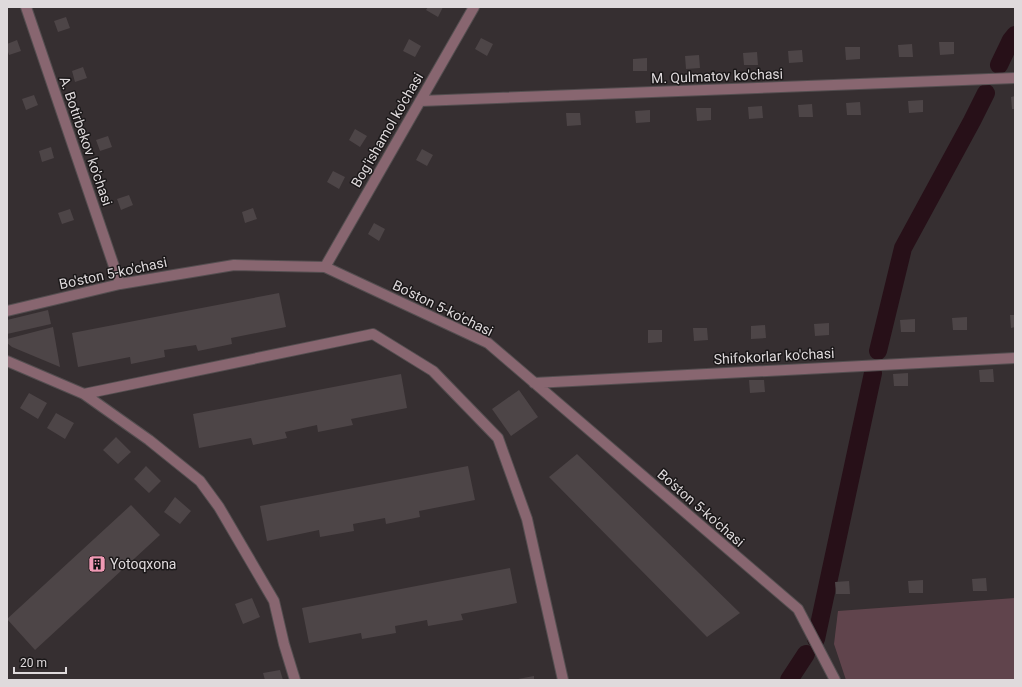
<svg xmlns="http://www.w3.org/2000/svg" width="1022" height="687" font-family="Roboto,sans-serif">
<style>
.green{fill:#60444c}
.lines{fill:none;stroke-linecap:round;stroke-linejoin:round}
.canal{stroke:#271018;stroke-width:18}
.building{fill:#4d4547}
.minor-casing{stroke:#544e50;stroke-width:12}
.minor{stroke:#886670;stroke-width:10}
.labels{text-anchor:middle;stroke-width:3;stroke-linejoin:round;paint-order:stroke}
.street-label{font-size:14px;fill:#dfdadc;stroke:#1b1819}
.poi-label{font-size:14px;fill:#dfdadc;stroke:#1b1819;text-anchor:start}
</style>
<rect width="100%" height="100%" fill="#362f31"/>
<path class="green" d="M1015,598V680H846L834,644L838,611Z"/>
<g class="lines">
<path class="canal" d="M999,65L1011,40L1015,35
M878,351L903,248L972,121L986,93
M816,639L873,373
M789,680L806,654"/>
</g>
<path class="building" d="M428,7H443L438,17L426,10Z
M66,17L70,28L58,32L54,21Z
M481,38L493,44L487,56L475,49Z
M409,39L421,46L415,57L403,51Z
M17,40L21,51L9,55L7,49V44Z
M939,42H954V54L940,55Z
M912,44L913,57H899L898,45Z
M845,47H860V59L846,60Z
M802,50L803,62L789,63L788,51Z
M757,52L758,65H744L743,53Z
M699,55L700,68L686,69L685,56Z
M647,58V71H633V59Z
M83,67L87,78L75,82L72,71Z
M34,95L38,105L26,110L22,99Z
M1015,96V109H1012L1011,97Z
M923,100V112L909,113L908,101Z
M860,102L861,115H847L846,103Z
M812,104L813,117H799L798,105Z
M762,106L763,118L749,119L748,107Z
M696,108H711V120L697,121Z
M650,110V122L636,123L635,111Z
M566,113H580L581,125L567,126Z
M355,129L367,136L360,147L349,140Z
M108,136L112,147L100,151L96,140Z
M51,147L54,158L42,162L39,151Z
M422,149L433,155L427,166L416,160Z
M333,171L345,177L339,189L327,182Z
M129,195L133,205L121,210L117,199Z
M253,208L257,219L245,223L242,212Z
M70,209L74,220L62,224L58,213Z
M374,223L385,229L379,241L368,234Z
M279,293L286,327L231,338L232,344L198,351L196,345L164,350L165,357L131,364L130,357L78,367L72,333Z
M48,310L51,324L7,334V320Z
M1010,315H1015V327L1011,328Z
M967,317V330H953L952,318Z
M915,319V332H901L900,320Z
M829,323V335L815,336L814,324Z
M765,325L766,338L751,339V326Z
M53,327L60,367L12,347L7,343V339Z
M693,328H707L708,340L694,341Z
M648,330H662V342L648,343Z
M993,369L994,382H980L979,370Z
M908,373V386H894L893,374Z
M401,374L407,408L351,419L353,425L318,432L317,425L285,432L287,438L253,445L251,438L199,448L193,414Z
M749,380H764L765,392L750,393Z
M519,390L538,417L511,436L492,409Z
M29,393L47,403L38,419L20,408Z
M56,413L74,423L65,439L47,428Z
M116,437L131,452L118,464L103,450Z
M577,454L740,613L707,637L549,477Z
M146,466L161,481L149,493L134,479Z
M468,466L475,500L419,511L420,517L386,524L385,518L353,524L354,531L320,537L319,530L267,541L260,506Z
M175,497L191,511L180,524L164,512Z
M131,505L160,535L35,650L7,619Z
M510,568L517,603L461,614L463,620L428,626L427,620L395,626L396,633L362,639L361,633L309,643L302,608Z
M986,578L987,591H973L972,579Z
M923,580V593H909L908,581Z
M849,581L850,594H836L835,582Z
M252,598L260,617L243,624L235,604Z
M280,670L283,680H265L263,673Z
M534,676V680H518V679Z"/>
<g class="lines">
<defs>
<path id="minor" d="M26,7L120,284
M420,101L1015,78
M325,267L474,7
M7,311L120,284L234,265L325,267L488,343L798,609L835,680
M7,361L84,394L149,440L200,481L219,507L274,601L284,644L295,680
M534,383L1015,358
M84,394L373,334L433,371L498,438L527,519L563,680"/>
</defs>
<use href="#minor" class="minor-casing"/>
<use href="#minor" class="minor"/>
</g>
<defs>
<symbol id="building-square" viewBox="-11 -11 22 22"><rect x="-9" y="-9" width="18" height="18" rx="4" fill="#f09ab5" stroke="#1b1819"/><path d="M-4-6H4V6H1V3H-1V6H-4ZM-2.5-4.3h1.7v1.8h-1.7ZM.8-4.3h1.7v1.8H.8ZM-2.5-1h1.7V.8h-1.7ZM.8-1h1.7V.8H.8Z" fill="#111"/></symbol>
</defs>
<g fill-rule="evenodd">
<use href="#building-square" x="87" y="554" width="20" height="20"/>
</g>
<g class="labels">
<g class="street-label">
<text transform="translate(717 76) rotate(-2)" y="5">M. Qulmatov ko'chasi</text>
<text transform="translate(387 130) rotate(-60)" y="5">Bog'ishamol ko'chasi</text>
<text transform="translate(86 141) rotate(71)" y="5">A. Botirbekov ko'chasi</text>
<text transform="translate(113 273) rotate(-12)" y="5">Bo'ston 5-ko'chasi</text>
<text transform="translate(443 308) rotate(26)" y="5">Bo'ston 5-ko'chasi</text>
<text transform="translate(774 356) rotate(-3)" y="5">Shifokorlar ko'chasi</text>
<text transform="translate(701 508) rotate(41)" y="5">Bo'ston 5-ko'chasi</text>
</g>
<g class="poi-label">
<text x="110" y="569">Yotoqxona</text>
</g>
</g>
<rect width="1022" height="687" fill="none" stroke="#dfdadc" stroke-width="16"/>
<path d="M14 667v6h52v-6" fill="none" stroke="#dfdadc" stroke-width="2"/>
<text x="20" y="667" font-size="12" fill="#dfdadc" stroke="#1b1819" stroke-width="3" paint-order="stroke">20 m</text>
</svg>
